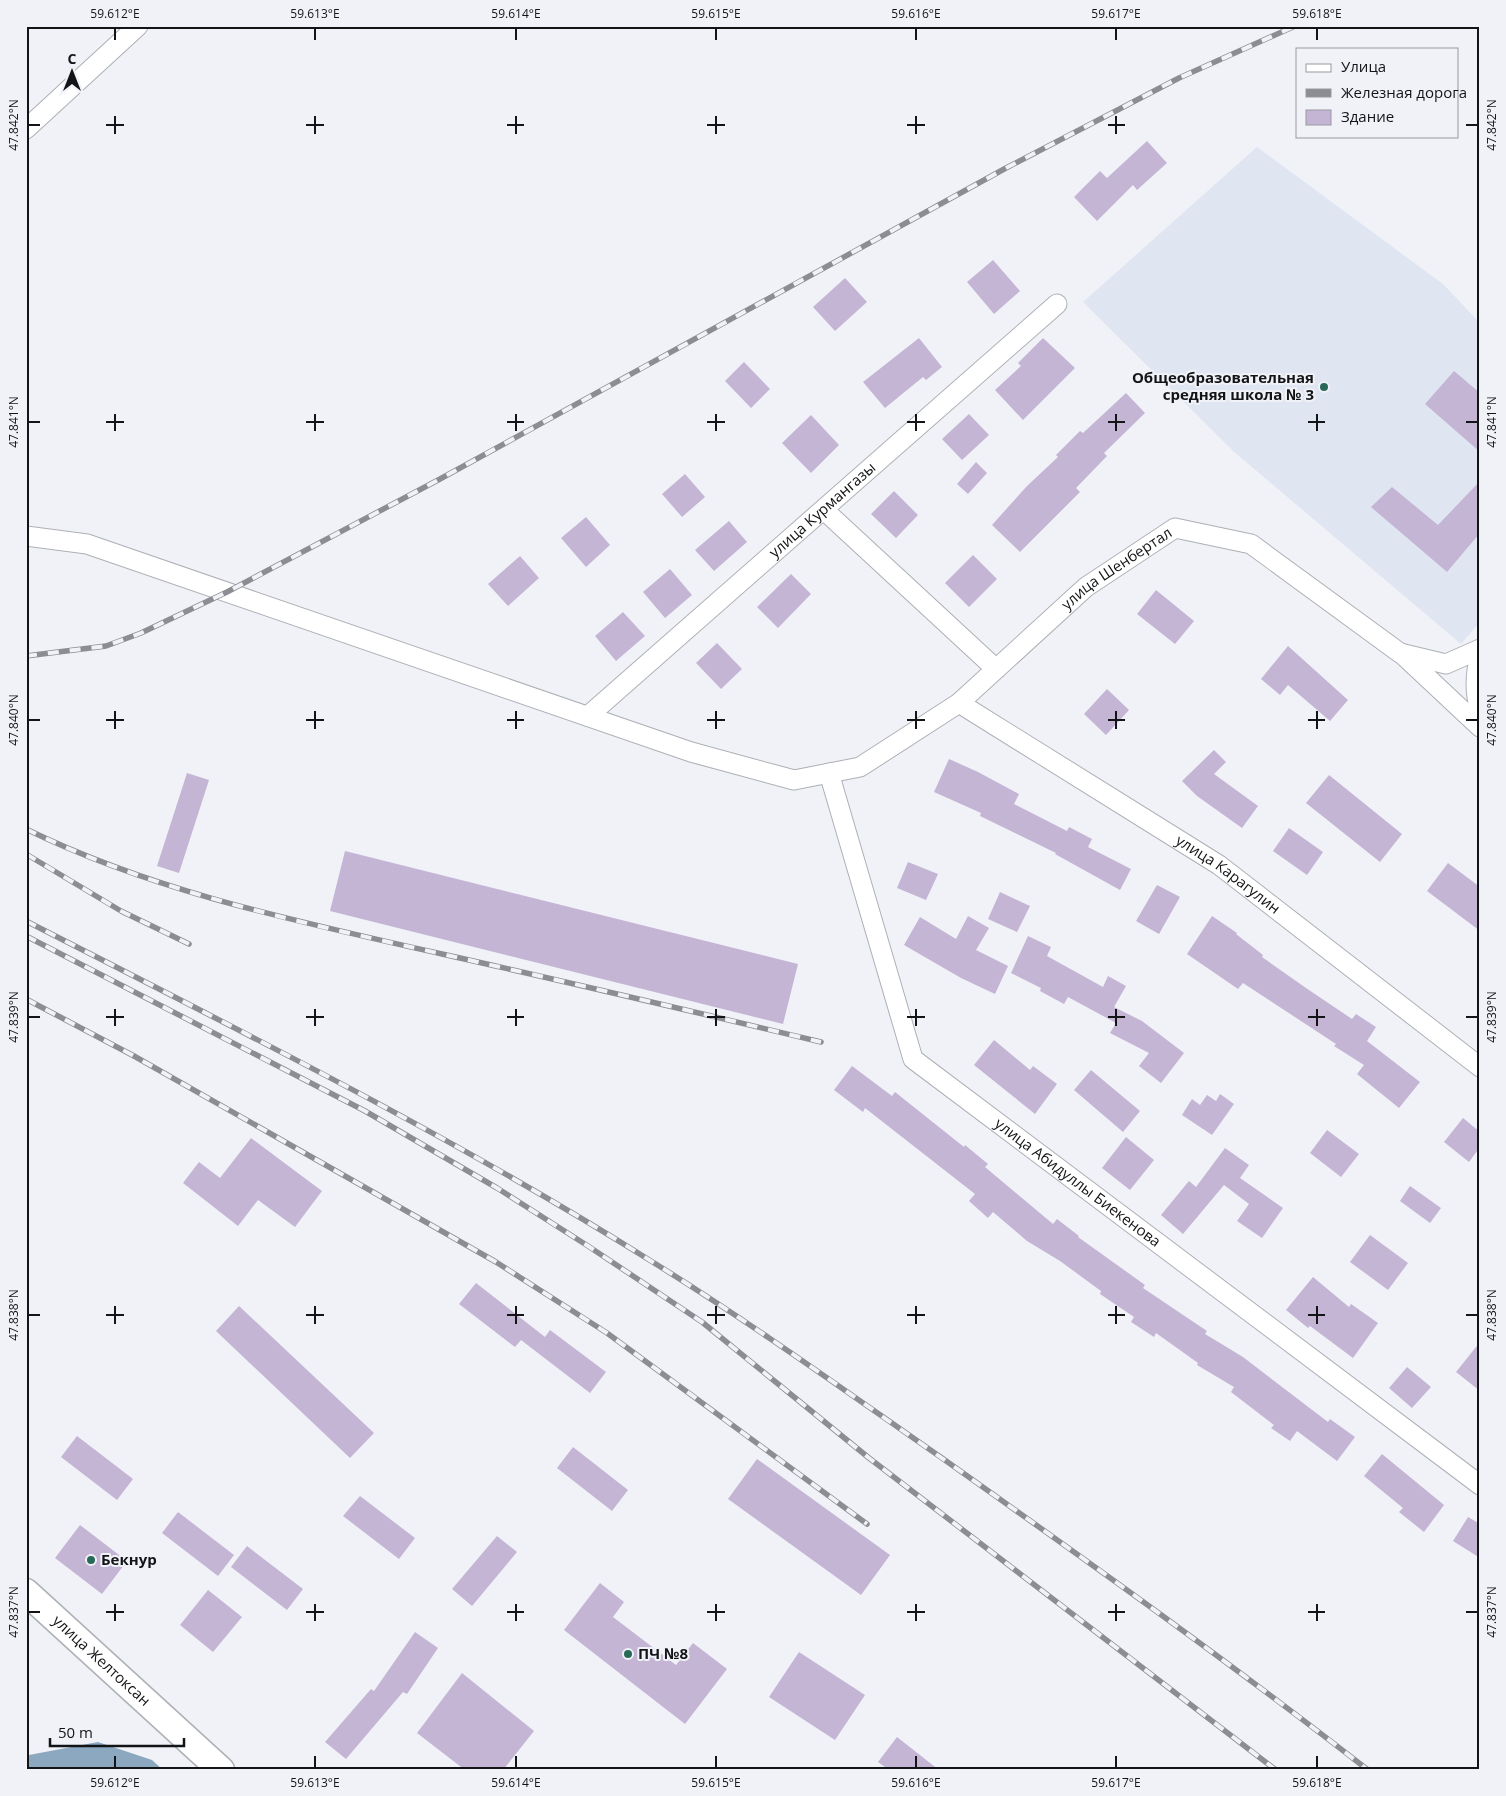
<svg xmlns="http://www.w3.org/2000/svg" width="1506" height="1796" font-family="'Open Sans',sans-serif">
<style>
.built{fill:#e0e5f2}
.water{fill:#8ba8c0}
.building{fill:#c4b5d5}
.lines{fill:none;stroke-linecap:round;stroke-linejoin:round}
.minor-casing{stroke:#adb0b5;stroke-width:21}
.secondary-casing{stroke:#adb0b5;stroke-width:29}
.minor{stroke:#fff;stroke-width:19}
.secondary{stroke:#fff;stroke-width:26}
.rail-casing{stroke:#8c8d92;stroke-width:5.5}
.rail{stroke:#f0f2f8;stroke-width:4;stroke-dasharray:11;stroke-linecap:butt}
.ticks{fill:none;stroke:#131416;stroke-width:2}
.poi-dot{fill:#296957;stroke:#f0f2f8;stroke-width:2}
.labels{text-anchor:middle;stroke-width:4;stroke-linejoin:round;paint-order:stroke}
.poi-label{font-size:15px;font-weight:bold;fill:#131416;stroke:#f0f2f8;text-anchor:start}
.street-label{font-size:15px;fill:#131416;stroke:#f0f2f8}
.neatline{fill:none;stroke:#131416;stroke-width:2}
.ticks-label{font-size:12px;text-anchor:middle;fill:#131416}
</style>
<rect width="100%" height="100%" fill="#f0f2f8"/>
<path class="built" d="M1257,147L1443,284L1480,323V622L1461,644L1233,451L1083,302Z"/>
<path class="water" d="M98,1742L152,1760L163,1770H26V1756L29,1755Z"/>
<path class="building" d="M1147,141L1167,163L1137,190L1133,185L1097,221L1074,197L1100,171L1107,178Z
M993,260L1020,291L994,314L967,282Z
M845,278L867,302L835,331L813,307Z
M919,338L942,367L926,380L923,377L885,408L863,382Z
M1043,338L1075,368L1023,420L995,390L1021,366L1018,363Z
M744,362L770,389L751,408L725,381Z
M1454,371L1480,393V452L1425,404Z
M1126,393L1145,413L1104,453L1107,456L1076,488L1080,492L1020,552L992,525L1027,486L1058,457L1056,455L1080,431L1083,433Z
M969,414L989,435L962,460L942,439Z
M811,415L839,445L811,473L782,443Z
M976,462L987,473L968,494L957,484Z
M685,474L705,497L682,517L662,494Z
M1480,481V533L1447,572L1371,507L1392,487L1438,525Z
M894,491L918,515L896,538L871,514Z
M586,517L610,545L586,567L561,538Z
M729,521L747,542L714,571L695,550Z
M973,555L997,579L969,607L945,583Z
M520,556L539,578L508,606L488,584Z
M670,569L692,595L665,618L643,592Z
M791,574L811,594L778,628L757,607Z
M1156,590L1194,621L1175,644L1137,614Z
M623,612L645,636L616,661L595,636Z
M717,643L742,669L721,689L696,663Z
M1288,646L1348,700L1330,721L1288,685L1280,695L1261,679Z
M1107,689L1129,710L1106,735L1084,714Z
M1214,750L1226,762L1214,774L1258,806L1242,828L1197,796L1182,781Z
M949,759L978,772L1019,794L1014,804L1067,831L1069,827L1092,839L1088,847L1131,869L1120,890L1055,854L1056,853L980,816L981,813L934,792Z
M187,773L209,780L179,873L157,866Z
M1329,775L1402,834L1380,862L1306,803Z
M1289,828L1323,852L1307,875L1273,851Z
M345,851L798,964L783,1024L330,911Z
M908,862L938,874L926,900L897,888Z
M1448,863L1480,887V931L1427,891Z
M1157,885L1180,897L1159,934L1136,921Z
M1000,892L1030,906L1017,932L988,919Z
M968,916L989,928L976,950L1008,966L995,994L961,978L904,945L920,917L956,939Z
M1212,916L1237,933L1236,934L1263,955L1262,957L1306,988L1352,1019L1356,1014L1376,1027L1367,1041L1420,1082L1399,1108L1357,1074L1364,1065L1334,1046L1336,1044L1243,983L1238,989L1187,954Z
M1028,936L1051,947L1047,956L1103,987L1108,976L1126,986L1114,1007L1142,1021L1184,1053L1161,1083L1139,1066L1149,1053L1110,1033L1116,1023L1068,997L1064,1004L1040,991L1041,988L1011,973Z
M994,1040L1030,1070L1033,1066L1057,1084L1035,1114L974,1065Z
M852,1066L892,1096L895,1092L964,1147L965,1145L988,1164L985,1167L1053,1224L1057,1219L1079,1236L1078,1237L1145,1285L1143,1288L1207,1331L1205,1334L1243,1357L1328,1422L1330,1419L1355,1437L1337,1461L1297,1431L1290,1441L1271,1428L1274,1425L1231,1392L1234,1387L1197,1365L1198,1363L1156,1333L1154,1337L1131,1322L1134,1317L1100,1294L1101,1291L1060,1261L1027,1241L993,1212L988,1218L969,1201L975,1194L865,1108L863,1112L834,1090Z
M1091,1070L1140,1111L1123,1132L1074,1090Z
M1220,1094L1234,1104L1212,1135L1182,1115L1192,1099L1200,1105L1207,1095L1216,1101Z
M1463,1118L1480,1132V1147L1469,1162L1444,1142Z
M1327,1130L1359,1154L1341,1177L1310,1153Z
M1126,1137L1154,1160L1130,1190L1102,1168Z
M251,1138L322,1191L295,1227L258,1200L238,1226L183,1183L199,1162L220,1178Z
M1225,1148L1249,1165L1240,1178L1283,1208L1262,1238L1237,1221L1249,1204L1224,1185L1183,1234L1161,1215L1189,1181L1196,1187Z
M1410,1186L1441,1208L1430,1223L1400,1201Z
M1370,1235L1408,1263L1388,1290L1350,1262Z
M1313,1277L1349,1307L1351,1304L1378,1323L1353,1358L1310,1326L1308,1328L1286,1310Z
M476,1283L545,1337L550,1330L606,1372L590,1393L521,1340L515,1347L459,1304Z
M239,1306L374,1433L350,1458L216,1331Z
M1480,1342V1391L1456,1372Z
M1407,1367L1431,1387L1412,1408L1389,1388Z
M77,1436L133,1479L117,1500L61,1457Z
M573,1447L628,1490L612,1511L557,1468Z
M1382,1454L1444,1505L1424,1532L1399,1512L1403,1508L1364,1476Z
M757,1459L890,1555L861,1595L728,1499Z
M360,1496L415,1538L399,1559L343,1516Z
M178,1512L234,1555L218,1576L162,1533Z
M1468,1517L1480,1524V1558L1453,1541Z
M80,1525L127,1561L102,1594L55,1558Z
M497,1536L517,1552L472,1606L452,1589Z
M247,1546L303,1589L287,1610L231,1567Z
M600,1583L624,1602L613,1617L676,1665L693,1643L727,1669L685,1724L564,1630Z
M208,1590L242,1617L213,1652L180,1625Z
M415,1632L438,1648L407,1694L403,1692L346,1759L325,1742L371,1689L374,1691Z
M799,1652L865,1695L835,1740L769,1697Z
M462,1673L534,1731L503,1770H465L417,1733Z
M897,1737L939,1770H889L878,1762Z"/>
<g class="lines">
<defs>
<g id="minor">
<path d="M26,129L138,26"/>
<path d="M824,510L996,669"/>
<path id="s1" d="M26,536L87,544L691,752L794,780L860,767L959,703L1086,587L1175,528L1251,544L1400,653L1446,664L1480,649"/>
<path d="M1401,653L1480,727"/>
<path d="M1480,656C1475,674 1475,694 1480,711"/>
<path id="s2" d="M959,703L1219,865L1480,1067"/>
<path id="s3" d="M588,716L1057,304"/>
<path id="s4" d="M829,773L913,1059L1480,1485"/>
</g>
<g id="secondary">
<path id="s5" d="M26,1592L221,1770"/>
</g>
</defs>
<use href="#minor" class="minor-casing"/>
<use href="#secondary" class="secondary-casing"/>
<use href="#minor" class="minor"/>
<use href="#secondary" class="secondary"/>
<defs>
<path id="rail" d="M26,656L106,646L141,633L227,592L440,479L1006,168L1179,78L1295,26
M26,829C157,893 301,922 442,954C568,982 695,1012 821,1042
M26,854L121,911L189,944
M26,921C237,1029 450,1135 651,1261C753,1324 851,1395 949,1463C1090,1563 1232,1664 1368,1770
M26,936L365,1111L497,1188L588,1246L702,1322L869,1458L1276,1770
M26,999L134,1056L496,1262L607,1333L867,1524"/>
</defs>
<use href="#rail" class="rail-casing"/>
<use href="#rail" class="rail"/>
</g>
<path class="ticks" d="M115,28V40M315,28V40M516,28V40M716,28V40M916,28V40M1116,28V40M1317,28V40M115,116V134M315,116V134M516,116V134M716,116V134M916,116V134M1116,116V134M28,125H40M106,125H124M306,125H324M507,125H524M707,125H725M907,125H925M1108,125H1125M1466,125H1478M115,414V431M315,414V431M516,414V431M716,414V431M916,414V431M1116,414V431M1317,414V431M28,422H40M106,422H124M306,422H324M507,422H524M707,422H725M907,422H925M1108,422H1125M1308,422H1325M1466,422H1478M115,711V729M315,711V729M516,711V729M716,711V729M916,711V729M1116,711V729M1317,711V729M28,720H40M106,720H124M306,720H324M507,720H524M707,720H725M907,720H925M1108,720H1125M1308,720H1325M1466,720H1478M115,1009V1026M315,1009V1026M516,1009V1026M716,1009V1026M916,1009V1026M1116,1009V1026M1317,1009V1026M28,1017H40M106,1017H124M306,1017H324M507,1017H524M707,1017H725M907,1017H925M1108,1017H1125M1308,1017H1325M1466,1017H1478M115,1306V1324M315,1306V1324M516,1306V1324M716,1306V1324M916,1306V1324M1116,1306V1324M1317,1306V1324M28,1315H40M106,1315H124M306,1315H324M507,1315H524M707,1315H725M907,1315H925M1108,1315H1125M1308,1315H1325M1466,1315H1478M115,1604V1621M315,1604V1621M516,1604V1621M716,1604V1621M916,1604V1621M1116,1604V1621M1317,1604V1621M28,1612H40M106,1612H124M306,1612H324M507,1612H524M707,1612H725M907,1612H925M1108,1612H1125M1308,1612H1325M1466,1612H1478M115,1756V1768M315,1756V1768M516,1756V1768M716,1756V1768M916,1756V1768M1116,1756V1768M1317,1756V1768"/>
<g class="poi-dot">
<circle cx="1324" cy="387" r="5"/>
<circle cx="91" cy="1560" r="5"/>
<circle cx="628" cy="1654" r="5"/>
</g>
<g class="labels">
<g class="poi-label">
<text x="1314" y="383" text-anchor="end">Общеобразовательная<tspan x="1314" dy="17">средняя школа № 3</tspan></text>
<text x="101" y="1565">Бекнур</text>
<text x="638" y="1659">ПЧ №8</text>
</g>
<g class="street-label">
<text dy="5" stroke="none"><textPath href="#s3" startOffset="312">улица Курмангазы</textPath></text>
<text dy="5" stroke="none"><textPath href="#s1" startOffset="1200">улица Шенбертал</textPath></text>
<text dy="5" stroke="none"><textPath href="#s2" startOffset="319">улица Карагулин</textPath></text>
<text dy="5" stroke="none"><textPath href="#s4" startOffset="504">улица Абидуллы Биекенова</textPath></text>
<text dy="5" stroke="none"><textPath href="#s5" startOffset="102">улица Желтоксан</textPath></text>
</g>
</g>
<rect width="1506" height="1796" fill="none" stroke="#f0f2f8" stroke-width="55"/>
<rect x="1296" y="48" width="162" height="90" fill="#f0f2f8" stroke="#98999e"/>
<rect x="1306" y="64" width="25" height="8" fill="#ffffff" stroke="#98999e"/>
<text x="1341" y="72" font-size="15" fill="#131416">Улица</text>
<rect x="1306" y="89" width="25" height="8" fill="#8c8d92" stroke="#98999e"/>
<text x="1341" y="98" font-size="15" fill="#131416">Железная дорога</text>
<rect x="1306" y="110" width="25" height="15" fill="#c4b5d5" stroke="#98999e"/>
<text x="1341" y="122" font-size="15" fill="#131416">Здание</text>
<g transform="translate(72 72)" stroke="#f0f2f8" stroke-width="4" paint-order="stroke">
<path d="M0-4L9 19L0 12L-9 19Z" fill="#131416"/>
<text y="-8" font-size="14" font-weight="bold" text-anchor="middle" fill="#131416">С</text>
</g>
<path d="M50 1738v8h134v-8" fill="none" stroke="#131416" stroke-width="2.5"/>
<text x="58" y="1738" font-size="15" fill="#131416" stroke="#f0f2f8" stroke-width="4" paint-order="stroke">50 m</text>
<rect x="28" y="28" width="1450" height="1740" class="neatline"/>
<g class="ticks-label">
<text x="115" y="18">59.612°E</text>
<text x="315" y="18">59.613°E</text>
<text x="516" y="18">59.614°E</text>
<text x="716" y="18">59.615°E</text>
<text x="916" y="18">59.616°E</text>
<text x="1116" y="18">59.617°E</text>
<text x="1317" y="18">59.618°E</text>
<text transform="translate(14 125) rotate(-90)" y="4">47.842°N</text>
<text transform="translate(1492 125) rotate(-90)" y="4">47.842°N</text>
<text transform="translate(14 422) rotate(-90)" y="4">47.841°N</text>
<text transform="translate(1492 422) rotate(-90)" y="4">47.841°N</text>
<text transform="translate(14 720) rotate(-90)" y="4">47.840°N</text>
<text transform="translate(1492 720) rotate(-90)" y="4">47.840°N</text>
<text transform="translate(14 1017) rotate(-90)" y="4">47.839°N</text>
<text transform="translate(1492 1017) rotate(-90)" y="4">47.839°N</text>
<text transform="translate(14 1315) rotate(-90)" y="4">47.838°N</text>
<text transform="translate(1492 1315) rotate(-90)" y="4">47.838°N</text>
<text transform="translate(14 1612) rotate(-90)" y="4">47.837°N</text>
<text transform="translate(1492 1612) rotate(-90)" y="4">47.837°N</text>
<text x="115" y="1787">59.612°E</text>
<text x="315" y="1787">59.613°E</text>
<text x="516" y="1787">59.614°E</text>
<text x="716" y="1787">59.615°E</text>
<text x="916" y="1787">59.616°E</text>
<text x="1116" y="1787">59.617°E</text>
<text x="1317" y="1787">59.618°E</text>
</g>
</svg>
